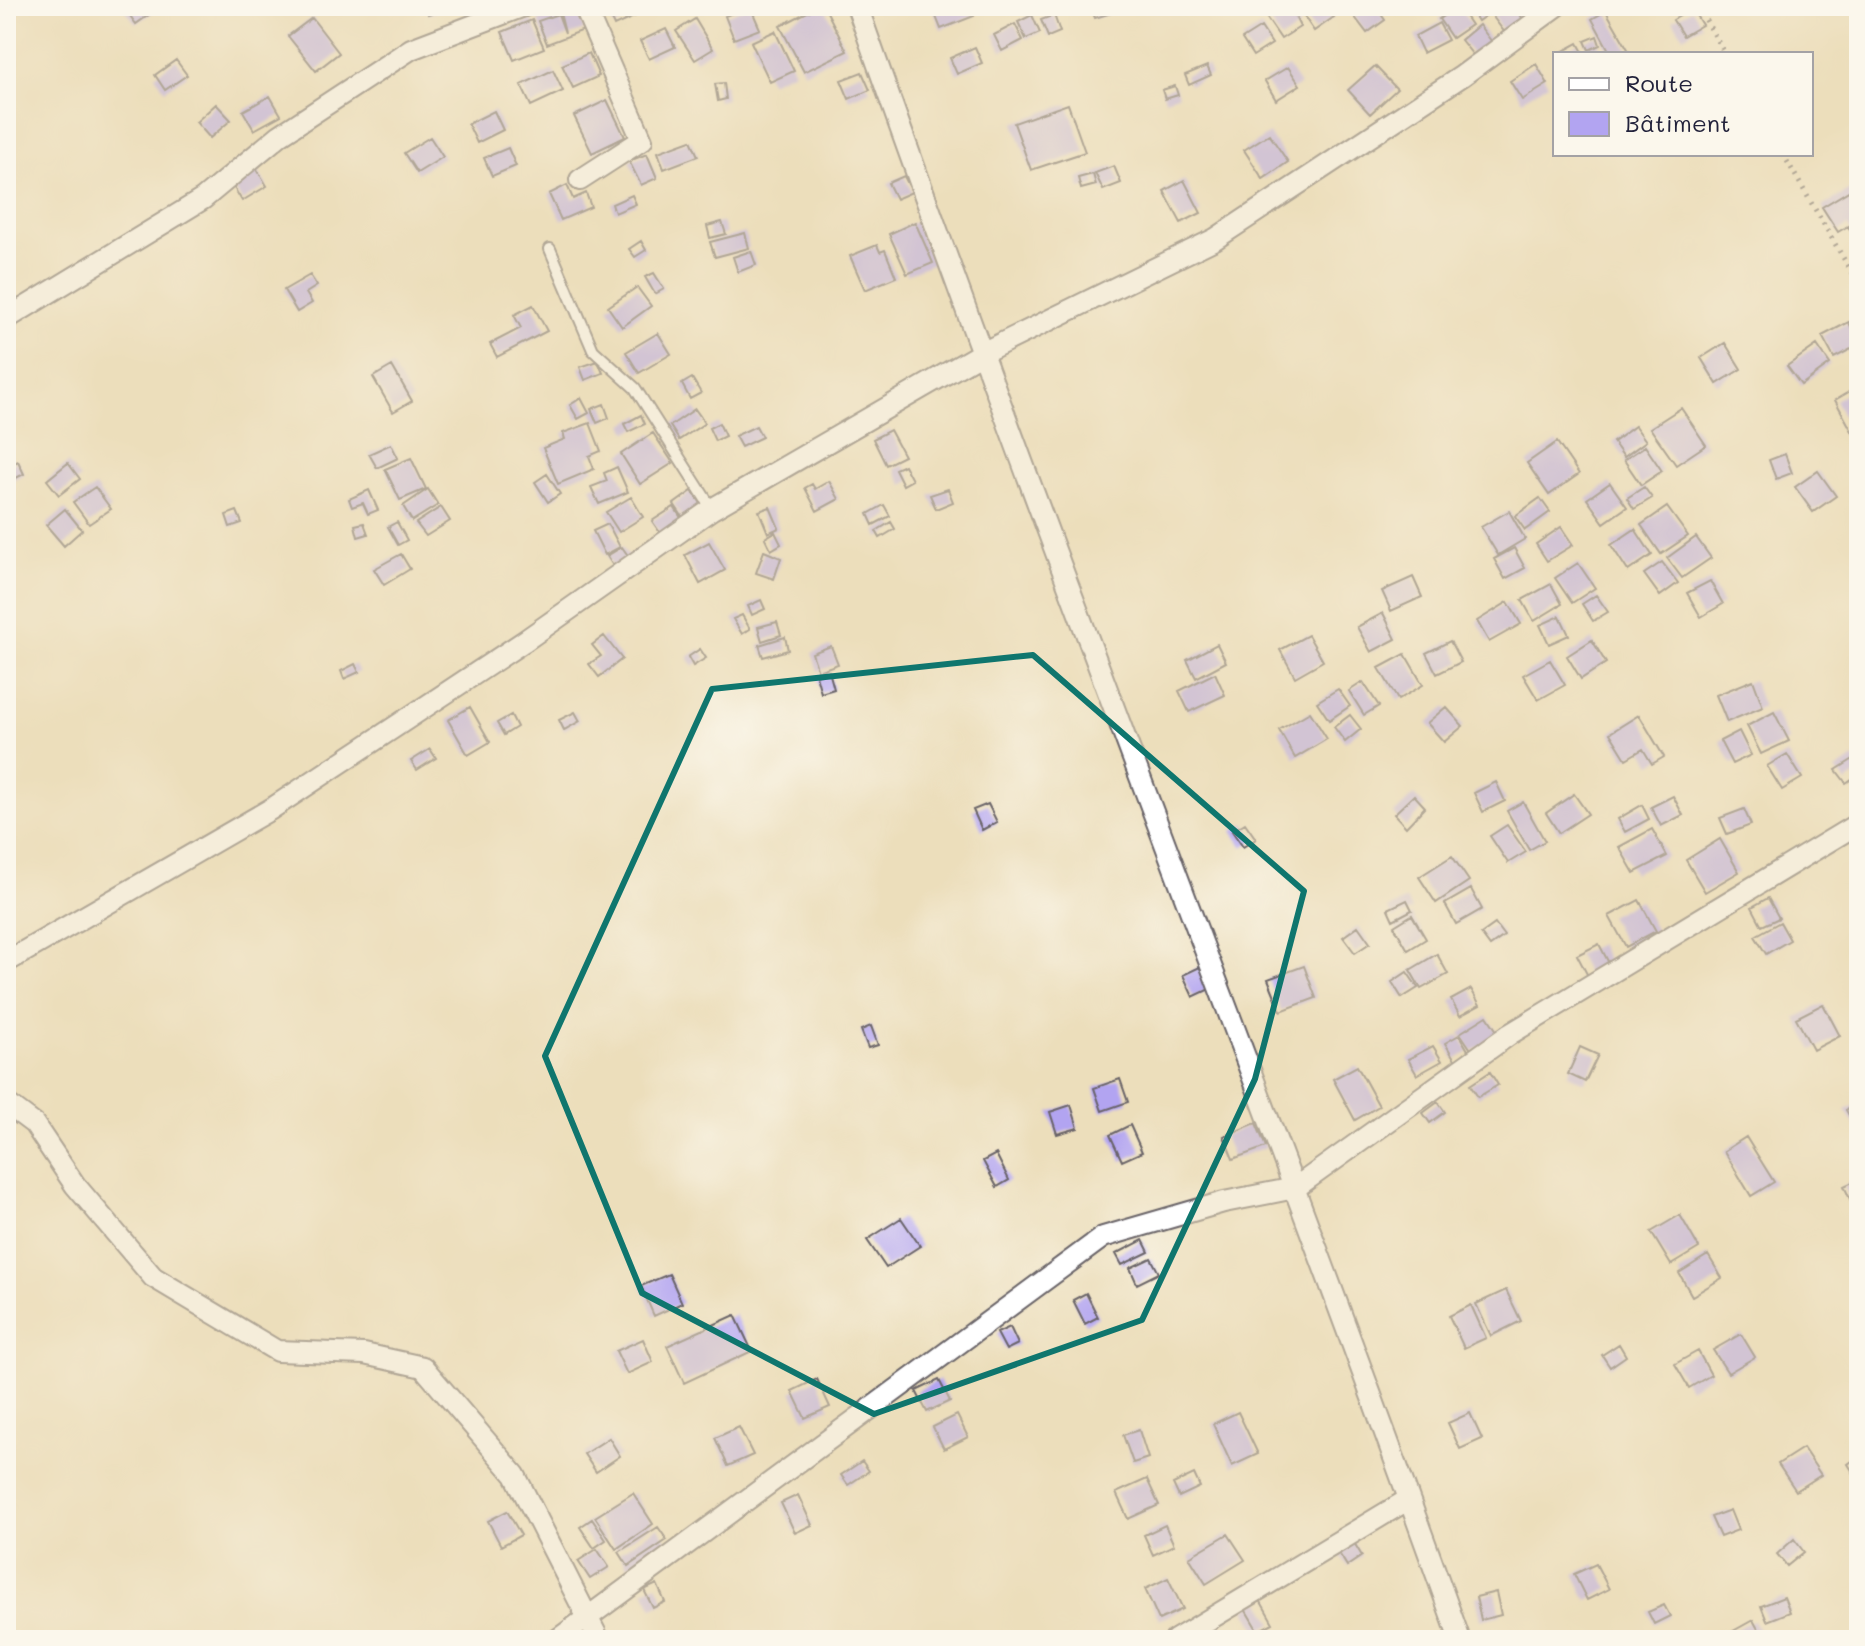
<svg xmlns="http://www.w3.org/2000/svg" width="1865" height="1646" font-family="Mali,sans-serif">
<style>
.building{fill:#b2a4f1}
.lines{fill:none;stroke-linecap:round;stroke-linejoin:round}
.lane-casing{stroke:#696468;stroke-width:14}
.street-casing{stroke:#696468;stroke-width:24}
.path{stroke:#696468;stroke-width:5;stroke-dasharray:2 6;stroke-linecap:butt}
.lane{stroke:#fff;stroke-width:10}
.street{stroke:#fff;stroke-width:20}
.marked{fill:none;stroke:#0f766e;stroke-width:6;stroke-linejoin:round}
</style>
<rect width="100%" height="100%" fill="#fbf7ec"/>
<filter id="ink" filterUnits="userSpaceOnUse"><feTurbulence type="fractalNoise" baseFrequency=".0125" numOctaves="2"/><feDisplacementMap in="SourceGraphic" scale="16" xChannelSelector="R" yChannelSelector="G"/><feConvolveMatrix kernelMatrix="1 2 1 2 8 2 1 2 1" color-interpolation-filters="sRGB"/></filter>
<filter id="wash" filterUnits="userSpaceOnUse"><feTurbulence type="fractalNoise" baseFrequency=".006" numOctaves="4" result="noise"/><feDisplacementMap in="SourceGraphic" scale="32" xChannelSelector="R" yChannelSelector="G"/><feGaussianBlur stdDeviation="1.8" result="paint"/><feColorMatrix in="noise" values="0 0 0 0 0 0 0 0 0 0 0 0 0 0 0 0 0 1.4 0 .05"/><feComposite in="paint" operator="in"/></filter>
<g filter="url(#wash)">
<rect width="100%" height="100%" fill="#ecdebb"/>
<g id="blocks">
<path class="building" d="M123,6H154L157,9L136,24Z
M426,6H451V7L428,14Z
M605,6H658L614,26Z
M750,6L760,29L734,39L725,16Z
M819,6H824L847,51L804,72L780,26Z
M939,6H970L974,16L941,29L933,9Z
M1098,6H1112L1114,12L1095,18L1091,8Z
M1277,6H1290L1300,27L1281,39L1264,14Z
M1297,6H1326L1334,17L1314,31Z
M1367,6H1375L1385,20L1367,33L1354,16Z
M1458,6L1471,25L1452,38L1439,19Z
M1468,6H1499L1478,21Z
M1506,6H1513L1527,24L1509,38L1493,17Z
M577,8L584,30L547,44L538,21L558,14L565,33L560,13Z
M1692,9L1702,25L1683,36L1673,20Z
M1606,11L1629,51L1624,54H1611L1592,19Z
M1032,15L1040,33L1026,39L1018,22Z
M1054,15L1060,32L1048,37L1041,20Z
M312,18L339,53L316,71L288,36Z
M695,19L713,49L695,60L676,31Z
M532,20L544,48L514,60L502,32Z
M1439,23L1448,40L1423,53L1415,36Z
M1015,24L1023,40L1002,51L994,35Z
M1479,25L1495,46L1477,60L1461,40Z
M1261,27L1272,44L1253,56L1242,39Z
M666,29L675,47L649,59L640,41Z
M775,31L794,71L770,82L751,42Z
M1597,36L1600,45L1589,50L1585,41Z
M1578,43L1584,54H1558Z
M975,47L982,63L957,74L950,58Z
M589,53L599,76L573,88L562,65Z
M176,60L187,75L165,90L155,75Z
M1536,64L1548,84L1522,100L1510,81Z
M1207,66L1211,75L1189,85L1185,75Z
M1375,66L1397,89L1370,114L1348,90Z
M1288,67L1300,85L1276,100L1265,81Z
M553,70L563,91L531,106L521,85Z
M862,72L870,90L849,99L841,80Z
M724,83L726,99L718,101L715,84Z
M1175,86L1178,95L1165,99L1162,90Z
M270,96L281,115L254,130L243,111Z
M607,100L625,137L592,153L574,116Z
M216,104L231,120L210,138L196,122Z
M1068,104L1085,152L1031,170L1014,123Z
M494,111L503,130L477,143L468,124Z
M1269,134L1288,162L1263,179L1244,150Z
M430,137L443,157L417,173L404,153Z
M691,140L698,156L664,169L658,152Z
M508,148L516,166L492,176L484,158Z
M647,154L657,178L641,185L629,161Z
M255,166L267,186L242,201L230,181Z
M1114,166L1121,183L1103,190L1095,173Z
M1093,174L1096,185L1081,189L1078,178Z
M904,176L912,192L896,199L888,183Z
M1184,180L1201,213L1181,223L1164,191Z
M567,185L573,199L586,193L591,207L561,220L549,194Z
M1852,189L1859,202V245L1848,226L1838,232L1822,207Z
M632,195L636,204L615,213L612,204Z
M722,222L726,234L710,238L707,226Z
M915,222L933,263L907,274L889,234Z
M745,233L749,248L715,257L710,242Z
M641,241L646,250L635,257L629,249Z
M877,245L880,252L885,250L896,277L865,290L850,256Z
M751,251L756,265L738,272L733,257Z
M654,273L664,289L655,294L645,277Z
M310,275L317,286L306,293L312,303L297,312L284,290Z
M637,287L651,306L622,327L608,307Z
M533,305L547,331L497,357L490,344L521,328L514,315Z
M1849,322L1859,345L1834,358L1822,336Z
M658,333L671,354L639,373L626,352Z
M1725,343L1741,369L1717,384L1701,358Z
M1817,345L1830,364L1801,385L1787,366Z
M598,361L603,373L585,380L580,367Z
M392,366L412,401L393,412L373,377Z
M692,378L701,393L690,399L682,384Z
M1859,386V430L1853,433L1835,400Z
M581,398L589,413L578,419L570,405Z
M604,404L609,418L597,423L591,409Z
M1681,408L1706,445L1676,465L1650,428Z
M695,409L705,423L679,440L670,426Z
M641,415L645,424L628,432L624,424Z
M590,423L601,451L589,456L594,469L558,484L543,448L565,439L563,433Z
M719,423L725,436L715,441L709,428Z
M756,426L762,437L741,447L735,436Z
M1635,426L1646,441L1624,457L1613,442Z
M890,430L904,456L886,465L873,439Z
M653,433L673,463L640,484L621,454Z
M1557,442L1579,474L1549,495L1527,463Z
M391,444L398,458L377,468L369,454Z
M1645,446L1662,471L1641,485L1624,460Z
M1785,454L1792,473L1776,479L1769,460Z
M411,458L426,489L400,500L385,469Z
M18,461L24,474L6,483V467Z
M68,463L80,479L59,495L47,480Z
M904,465L912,480L903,485L895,469Z
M617,467L628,492L599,504L591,487L607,481L604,473Z
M1818,471L1836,496L1813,512L1795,487Z
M547,474L560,494L548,502L535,482Z
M829,481L839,499L817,511L805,488L812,484L815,489Z
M1610,483L1627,507L1604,523L1587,499Z
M95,487L111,509L89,524L73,502Z
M1644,487L1652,498L1634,509L1627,498Z
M428,489L438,505L412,521L403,506Z
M948,489L953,502L936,509L930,495Z
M369,490L378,510L368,514L363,503L352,507L349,499Z
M692,491L703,506L684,519L674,504Z
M631,497L643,517L619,532L606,512Z
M1540,498L1550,512L1525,530L1515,516Z
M884,505L890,516L873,525L868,514Z
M441,507L450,521L426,536L416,523Z
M674,507L685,524L663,537L652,521Z
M770,507L779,528L768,533L759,511Z
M1667,507L1688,536L1661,554L1641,525Z
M65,509L82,530L64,546L46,525Z
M237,511L242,523L230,527L226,515Z
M1509,511L1525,539L1498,555L1481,527Z
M397,522L407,540L398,545L388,527Z
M891,522L895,529L880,538L876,531Z
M364,523L368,534L358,537L355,525Z
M608,524L620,547L605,555L593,531Z
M1561,527L1573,545L1547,561L1536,544Z
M1635,529L1652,555L1628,571L1611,545Z
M775,532L781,544L771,550L765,538Z
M1696,537L1711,558L1682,578L1667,558Z
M709,542L725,570L700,584L685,555Z
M622,547L629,557L613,566L607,556Z
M1514,548L1525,568L1505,579L1494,559Z
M764,551L781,558L774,579L756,573Z
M401,554L410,569L384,585L374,569Z
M1662,562L1678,583L1660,596L1644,574Z
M1578,563L1595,588L1572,603L1555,578Z
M1413,577L1422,597L1391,611L1382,591Z
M1710,581L1723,604L1701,617L1687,593Z
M1551,584L1562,604L1534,621L1522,600Z
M1596,595L1608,612L1593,621L1582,604Z
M761,600L765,609L752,615L748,606Z
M1508,602L1521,624L1489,642L1477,621Z
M1383,613L1396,639L1371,652L1357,627Z
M742,615L750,629L742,634L733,619Z
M1560,616L1569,635L1549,644L1540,625Z
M777,622L781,635L762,641L758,627Z
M1308,635L1323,661L1295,677L1280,650Z
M604,636L622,659L599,677L589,664L601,656L592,645Z
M785,637L788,650L763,657L759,645Z
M1592,640L1606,663L1581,679L1567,656Z
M1450,641L1461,662L1437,674L1426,653Z
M1217,644L1226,662L1196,678L1187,660Z
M831,646L838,664L818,671L812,653Z
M700,649L706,658L693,666L688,657Z
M1405,654L1423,685L1398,700L1379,668Z
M1550,660L1565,685L1538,700L1523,675Z
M355,664L359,672L344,679L341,671Z
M829,671L834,689L821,693L816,675Z
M1215,673L1225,695L1189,712L1179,691Z
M1753,680L1763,707L1727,722L1716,695Z
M1363,682L1379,706L1364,715L1349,691Z
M1338,689L1350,706L1329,720L1317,702Z
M470,707L490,742L468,755L448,720Z
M1446,707L1463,726L1444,742L1427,723Z
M575,712L580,721L564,730L559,720Z
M1310,712L1327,739L1295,758L1279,730Z
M1774,712L1789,741L1761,754L1747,726Z
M511,715L517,727L504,735L497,723Z
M1350,715L1361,729L1345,742L1334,727Z
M1639,715L1664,757L1652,764L1643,749L1626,759L1610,733Z
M1739,731L1751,755L1732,764L1720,741Z
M430,749L436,758L417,770L411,761Z
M1787,754L1802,778L1782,790L1767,766Z
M1855,758L1859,774L1846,783L1836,770Z
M1496,782L1505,801L1483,812L1474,793Z
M1574,794L1588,814L1559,833L1546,813Z
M1414,795L1425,807L1406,827L1394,814Z
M1673,796L1683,815L1661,826L1651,807Z
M1523,802L1545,841L1529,850L1507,811Z
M988,804L997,822L982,830L973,810Z
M1642,805L1649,819L1625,832L1618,819Z
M1744,809L1751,825L1727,834L1720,818Z
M1245,823L1256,839L1243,847L1232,831Z
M1507,825L1526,852L1508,863L1490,836Z
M1652,829L1667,856L1634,873L1619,847Z
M1720,839L1739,872L1705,892L1686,860Z
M1452,856L1469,881L1436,903L1419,877Z
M1471,889L1482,909L1456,924L1445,904Z
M1768,898L1779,918L1762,926L1752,907Z
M1407,900L1412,910L1393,920L1388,909Z
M1639,900L1656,931L1626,947L1609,916Z
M1412,915L1426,939L1408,950L1394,926Z
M1780,922L1790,940L1766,954L1755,936Z
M1495,924L1504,936L1490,946L1481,934Z
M1358,926L1370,943L1355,953L1343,937Z
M1599,944L1611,967L1589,978L1577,955Z
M1437,954L1448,974L1421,989L1410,970Z
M1204,965L1214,987L1193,997L1183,975Z
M1304,966L1316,998L1281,1011L1268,979Z
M1407,972L1418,988L1402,998L1392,982Z
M1471,989L1480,1005L1460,1016L1451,1000Z
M1823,1004L1840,1036L1813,1050L1796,1018Z
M1487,1016L1499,1034L1472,1051L1460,1033Z
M871,1026L878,1045L868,1048L861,1030Z
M1459,1035L1469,1052L1455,1060L1445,1043Z
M1433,1046L1442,1061L1417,1075L1408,1059Z
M1580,1047L1598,1055L1585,1082L1568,1074Z
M1357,1066L1379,1106L1355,1120L1333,1079Z
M1490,1072L1498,1085L1478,1097L1470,1085Z
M1120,1079L1128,1102L1102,1111L1094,1088Z
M1438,1102L1445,1112L1430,1123L1423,1113Z
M1859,1103V1133L1846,1110Z
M1071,1105L1078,1128L1057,1134L1050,1112Z
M1256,1123L1266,1147L1233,1159L1224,1136Z
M1130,1125L1142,1152L1122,1161L1110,1135Z
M1746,1137L1774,1182L1751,1196L1724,1151Z
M996,1154L1009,1180L997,1187L983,1161Z
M1859,1179V1206L1854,1208L1844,1186Z
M1680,1215L1699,1248L1671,1265L1651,1232Z
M901,1218L920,1246L886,1268L867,1240Z
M1143,1240L1149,1252L1122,1265L1116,1254Z
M1708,1255L1722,1278L1692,1296L1679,1273Z
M1151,1258L1159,1273L1137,1284L1130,1268Z
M669,1274L682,1303L654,1316L641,1286Z
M1506,1290L1521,1321L1491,1336L1476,1304Z
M1086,1293L1098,1317L1085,1324L1073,1300Z
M1471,1305L1486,1338L1464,1348L1449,1316Z
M735,1315L752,1351L684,1383L667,1346Z
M1010,1327L1018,1344L1006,1350L997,1333Z
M1741,1334L1755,1357L1728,1373L1713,1350Z
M643,1339L653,1362L627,1374L616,1351Z
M1619,1344L1626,1356L1610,1367L1602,1355Z
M1698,1351L1711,1375L1689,1388L1675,1364Z
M817,1379L830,1407L805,1418L792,1391Z
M939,1380L950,1401L927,1412L916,1391Z
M1238,1412L1258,1454L1232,1466L1213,1424Z
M1470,1413L1482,1439L1460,1449L1448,1423Z
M957,1415L968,1437L944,1449L933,1427Z
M739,1427L753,1455L728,1466L715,1438Z
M1139,1430L1148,1458L1133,1463L1123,1435Z
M609,1438L620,1456L596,1472L584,1454Z
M1803,1448L1821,1475L1796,1491L1778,1464Z
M1859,1456V1482L1848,1464Z
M862,1461L869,1471L848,1485L841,1475Z
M1194,1474L1200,1487L1179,1497L1173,1484Z
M1147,1479L1159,1505L1128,1519L1116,1493Z
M633,1493L653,1524L616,1549L595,1517Z
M798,1495L812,1525L795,1533L781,1503Z
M1730,1510L1738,1530L1720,1537L1711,1517Z
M507,1511L521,1535L501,1546L488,1521Z
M592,1519L606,1540L594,1548L580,1527Z
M1165,1525L1174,1545L1153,1555L1144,1535Z
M658,1527L667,1540L628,1566L619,1552Z
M1228,1534L1245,1560L1206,1584L1189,1557Z
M1794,1539L1804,1552L1787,1566L1777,1554Z
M1353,1541L1362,1556L1347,1566L1337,1550Z
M597,1549L609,1567L590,1579L578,1561Z
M1596,1564L1609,1589L1587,1600L1574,1574Z
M1168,1578L1183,1609L1159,1620L1145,1589Z
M657,1584L665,1602L653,1608L644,1590Z
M1496,1592L1501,1615L1481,1620L1476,1597Z
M1784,1597L1790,1612L1767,1621L1761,1606Z
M1260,1600L1273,1623L1258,1631L1245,1609Z
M1664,1605L1670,1616L1654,1624L1648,1612Z
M1753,1620L1764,1640H1717Z"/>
</g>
</g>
<g filter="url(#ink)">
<use href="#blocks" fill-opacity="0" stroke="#696468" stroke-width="2"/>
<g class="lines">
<defs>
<path id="lane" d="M550,249L593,350L635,388L712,509"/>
<path id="street" d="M857,6C1050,554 1264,1093 1460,1640
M580,180L642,140L584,6
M6,319L203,199L280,135L411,49L524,6
M6,962L271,809L523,642L712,509L980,354L1215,239L1462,76L1557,6
M6,1103L34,1124L75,1185L153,1277L277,1351L364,1354L423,1367L515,1475L599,1640
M557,1640L1103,1237L1224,1202L1295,1188L1510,1034L1859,823
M1175,1640L1409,1499"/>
</defs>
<use href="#lane" class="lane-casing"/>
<use href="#street" class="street-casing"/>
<path class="path" d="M1698,6L1725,54
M1783,154L1852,273"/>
<use href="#lane" class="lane"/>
<use href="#street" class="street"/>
</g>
</g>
<path d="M0 0H1865V1646H0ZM1033,655L1304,891L1255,1079L1142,1320L874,1414L642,1293L545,1056L712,689Z" fill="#ecdebb" fill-opacity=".55" fill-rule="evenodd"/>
<path class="marked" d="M1033,655L1304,891L1255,1079L1142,1320L874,1414L642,1293L545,1056L712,689Z"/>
<rect width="1865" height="1646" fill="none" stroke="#fbf7ec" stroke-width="32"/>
<rect x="1553" y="52" width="260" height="104" fill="#fbf7ec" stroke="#a4a2a5" stroke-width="2"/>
<rect x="1569" y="78" width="40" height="12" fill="#ffffff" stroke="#a4a2a5" stroke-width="2"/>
<text x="1625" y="92" font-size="24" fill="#22223b">Route</text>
<rect x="1569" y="112" width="40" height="24" fill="#b2a4f1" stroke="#a4a2a5" stroke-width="2"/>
<text x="1625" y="132" font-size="24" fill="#22223b">Bâtiment</text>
</svg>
